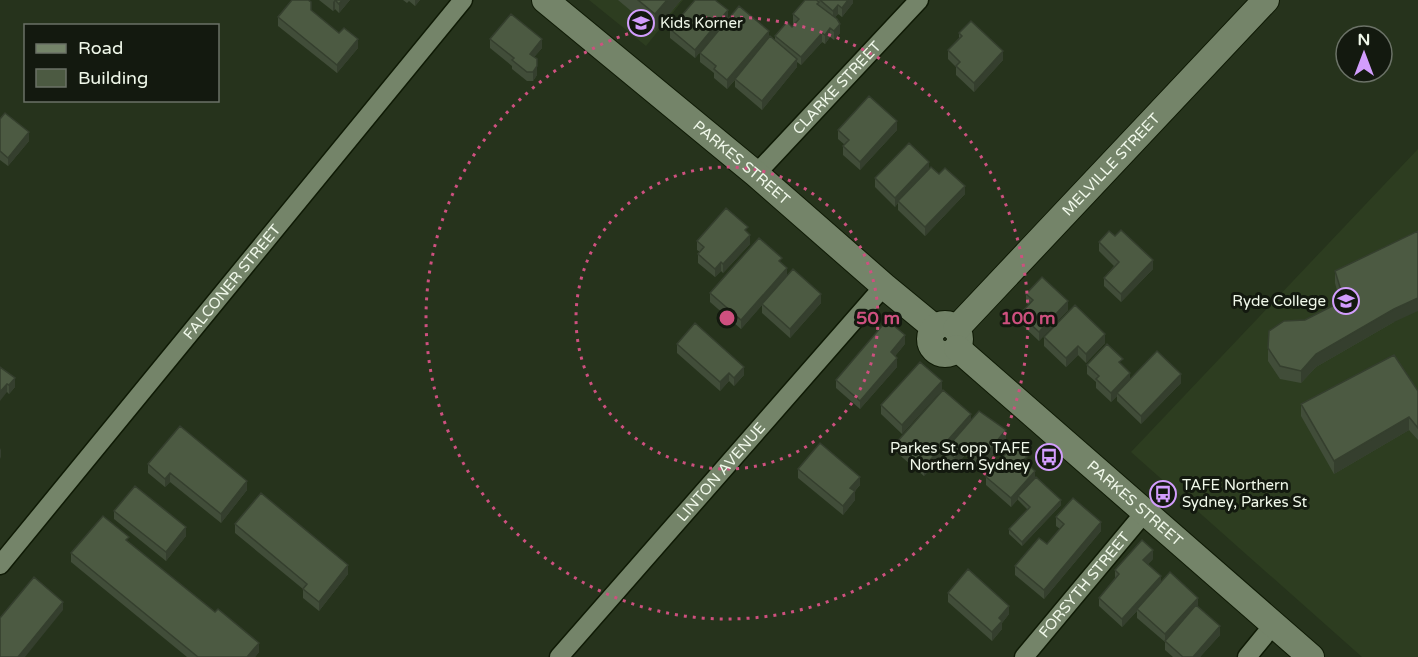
<svg xmlns="http://www.w3.org/2000/svg" width="1418" height="657" font-family="'Varela Round',sans-serif">
<style>
.built{fill:#2d3d20}
.lines{fill:none;stroke-linecap:round;stroke-linejoin:round}
.street-casing{stroke:#0f1a05;stroke-width:21}
.secondary-casing{stroke:#0f1a05;stroke-width:28}
.street{stroke:#748469;stroke-width:18}
.secondary{stroke:#748469;stroke-width:26}
.wall{fill:#414d39}
.shaded-wall{fill:#353f2e}
.building{fill:#4c5a42;stroke:#353f2e;stroke-width:1.5}
.ring{fill:none;stroke:#ce507f;stroke-width:3;stroke-dasharray:3 6}
.labels{text-anchor:middle;stroke-width:6;stroke-linejoin:round;paint-order:stroke}
.poi-label{font-size:15px;fill:#f0f8ea;stroke:#13190f;text-anchor:start}
.street-label{font-size:15px;fill:#f0f8ea;stroke:#13190f}
.centre{fill:#ce507f;stroke:#13190f;stroke-width:3}
.ring-label{font-size:18px;text-anchor:middle;font-weight:bold;fill:#ce507f;stroke:#13190f;stroke-width:6;stroke-linejoin:round;paint-order:stroke}
</style>
<rect width="100%" height="100%" fill="#26331c"/>
<path class="built" d="M589,0H683L646,46Z
M1418,149V657H1362L1131,452Z"/>
<g class="lines">
<defs>
<g id="street">
<path id="s1" d="M756,174L919,0"/>
<path id="s2" d="M0,565L463,0"/>
<path id="s3" d="M559,657L884,286"/>
<path id="s4" d="M1024,657L1145,512"/>
<path d="M1247,657L1274,624"/>
</g>
<g id="secondary">
<path id="s5" d="M545,0L756,174L884,286L935,328"/>
<circle cx="945" cy="339" r="15"/>
<path id="s6" d="M956,329L1266,0"/>
<path id="s7" d="M957,348L1311,657"/>
</g>
</defs>
<use href="#street" class="street-casing"/>
<use href="#secondary" class="secondary-casing"/>
<use href="#street" class="street"/>
<use href="#secondary" class="secondary"/>
</g>
<path class="wall" d="M319,0H350L339,13L335,9L333,11Z
M403,0H420L415,6L409,1L407,3Z
M618,0H681L655,31Z
M805,0H853V3L842,17L838,14L835,17L840,33L834,40L830,37L825,44L822,42L801,65L797,62V67L762,110L735,87V80L727,89L714,78V73L700,62V53L769,38L775,41V36L792,27L794,24L793,23V14Z
M311,11L358,48L337,73L278,26V17Z
M728,19L695,58L670,38V29Z
M959,33L1003,60L974,92L956,75V67L948,59V50L959,38Z
M490,39L542,48L534,57L537,75L533,81H527L512,69V66L490,48Z
M0,119L29,141L8,166L0,160Z
M838,130H897L860,170L843,155V146L845,145L838,139Z
M929,169L939,174L965,194L925,236L898,210V203L895,207L875,187V178Z
M748,233L750,244L723,273L721,271L715,277L698,263V254L700,252L697,250V241Z
M1099,242L1153,269L1121,302L1104,286V278L1114,266L1099,251Z
M782,263L787,276L821,303L790,338L762,313V305L741,329L710,302V293Z
M1335,271L1394,322L1316,367L1301,383L1280,379L1268,361V348L1305,320L1340,301L1335,283Z
M1026,294L1068,310L1039,341L1020,323V314L1029,305L1026,303Z
M1044,337L1105,343L1086,363L1078,355L1066,367L1044,346Z
M677,344L744,375L734,386L729,381L720,391L677,353Z
M905,344L895,356L897,367L860,409L836,388V380Z
M1087,365L1123,366L1130,379L1181,383L1141,424L1117,401V396L1111,402L1096,388V382L1087,374Z
M0,367L15,387L9,394L7,392Z
M942,390L902,434L881,414V405Z
M1418,391V440L1409,430L1334,474L1301,416V404Z
M971,420L1006,439L981,469L965,455L955,467L945,459V452L924,476L896,452V443Z
M1027,463L1035,478L1061,505L1022,546L1009,534V529L1028,510L1018,500V499L1011,507L986,485V477Z
M148,464L247,490L221,523L170,482L165,487L148,473Z
M798,469L860,485L855,491V500L843,515L798,478Z
M114,511L186,536L166,561L114,519Z
M1056,517L1101,531L1044,599L1015,575V566L1047,544L1060,529L1056,526Z
M235,524L348,574L319,611L303,598V589L235,533Z
M129,542L259,652L255,657H187L71,562V553Z
M1153,559L1148,564L1161,582L1198,607L1220,635L1200,657H1173L1165,650V642L1137,618V611L1122,627L1099,606V598L1115,579V570Z
M948,593L1009,614L1002,623V629L992,641L948,602Z"/>
<path class="shaded-wall" d="M335,0V9L333,11V2Z
M342,0H350L339,13V4Z
M415,0H420L415,6Z
M667,0H681L655,31V14Z
M848,0H853V3L842,17V8Z
M838,5V14L833,20V11Z
M728,10V19L695,58V50Z
M840,24V33L834,40V31Z
M830,28V37L825,44V35Z
M769,31V40L727,89V80Z
M822,33V42L801,65V57Z
M358,39V48L337,73V65Z
M542,39V48L530,62V54Z
M1003,51V60L974,92V83Z
M797,59V67L762,110V101Z
M537,66V75L533,81V72Z
M897,121V130L860,170V162Z
M29,132V141L8,166V158Z
M929,162V171L898,201V203L895,207V198Z
M965,186V194L925,236V227Z
M750,235V244L723,273V264Z
M1153,260V269L1121,302V294Z
M721,262V271L715,277V269Z
M787,268V277L741,329V320Z
M821,294V303L790,338V329Z
M1418,298V311L1394,322L1316,367L1301,383V371L1316,354L1394,309Z
M1068,301V310L1039,341V332Z
M1105,334V343L1086,363V354Z
M905,335V344L891,361V352Z
M1078,346V355L1066,367V358Z
M897,358V367L860,409V401Z
M744,367V375L734,386V378Z
M729,373V381L720,391V382Z
M1130,373V382L1117,393V396L1111,402V393Z
M1181,374V383L1141,424V416Z
M15,378V387L9,394V385Z
M942,381V390L902,434V425Z
M7,384V392L0,401V392Z
M971,414V423L945,450V452L924,476V467Z
M1409,417V430L1334,474V461Z
M1006,430V439L981,469V460Z
M965,446V455L955,467V458Z
M1,448V457L0,459V450Z
M1035,471V480L1018,496V499L1011,507V498Z
M170,473V482L165,487V479Z
M860,477V485L850,496V488Z
M247,481V490L221,523V514Z
M855,491V500L843,515V506Z
M1061,500V505L1022,546V542Z
M1101,522V531L1044,599V590Z
M186,527V536L166,561V552Z
M1153,550V559L1143,569V560Z
M348,565V574L319,611V602Z
M1161,576V585L1137,609V611L1122,627V619Z
M1198,598V606L1165,643V634Z
M63,602V610L25,657H18Z
M1009,606V614L1002,623V629L992,641V632L999,618Z
M1220,626V635L1200,657H1193Z
M259,643V652L255,657H247Z"/>
<path class="building" d="M292,0H308L311,2V10L339,33L344,28L358,39L337,65L278,17Z
M335,0H342L339,4Z
M638,0H667L655,14Z
M695,0H715L728,10L695,50L670,29Z
M805,0H816L819,2L817,4L837,19L840,24L834,31L830,28L825,35L822,33L801,57L775,36L787,22L792,27L799,19L793,14Z
M820,0H848L842,8L838,5L833,11Z
M739,6L769,31L727,80L714,69L716,66L700,53Z
M511,14L542,39L530,54L537,59V66L533,72H527L512,60L514,58L490,39Z
M971,21L1003,51L974,83L956,66L960,62L948,50L962,36L959,33Z
M770,36L797,59L762,101L735,79Z
M869,96L897,121L860,162L843,146L849,140L838,130Z
M5,113L29,132L8,158L0,151V119Z
M909,143L929,162L895,198L875,178Z
M931,167L939,174L945,168L965,186L925,227L898,201Z
M726,208L748,227L745,230L750,235L723,264L721,262L715,269L698,254L704,247L697,241Z
M1121,230L1153,260L1121,294L1104,278L1119,262L1099,242L1109,231L1115,236Z
M1418,231V298L1394,309L1316,354L1301,371L1280,366L1268,348L1269,331L1284,321L1305,320L1344,300L1335,271Z
M759,238L782,258L779,261L787,268L741,320L710,293Z
M793,269L821,294L790,329L762,304Z
M1042,277L1068,301L1039,332L1020,314L1033,300L1026,294Z
M1075,305L1105,334L1086,354L1078,346L1066,358L1044,337Z
M887,320L905,335L891,352L897,358L860,401L836,380Z
M695,323L744,367L734,378L729,373L720,382L677,344Z
M1107,344L1123,359L1119,362L1130,373L1111,393L1096,379L1099,376L1087,365Z
M1157,351L1181,374L1141,416L1117,393Z
M1394,355L1418,391V428L1409,417L1334,461L1301,404Z
M920,362L942,381L902,425L881,405Z
M0,367L15,378L9,385L7,384L0,392Z
M943,390L971,414L924,467L896,443Z
M979,411L1006,430L981,460L965,446L955,458L945,450Z
M180,426L247,481L221,514L170,473L165,479L148,464Z
M820,443L860,477L850,488L855,491L843,506L798,469Z
M1013,445L1027,457L1023,460L1035,471L1011,498L986,477Z
M1036,477L1061,500L1022,542L1009,529L1030,507L1018,496Z
M135,486L186,527L166,552L114,511Z
M261,493L348,565L319,602L303,589L307,584L235,524Z
M1073,498L1101,522L1044,590L1015,566L1039,538L1047,544L1064,524L1056,517Z
M103,516L129,537L126,540L215,612L218,609L259,643L247,657H198L71,553Z
M1142,540L1153,550L1143,560L1161,576L1122,619L1099,598L1119,574L1115,570Z
M968,569L1009,606L999,618L1002,621L992,632L948,593Z
M1170,572L1198,598L1165,634L1137,609Z
M34,577L63,602L18,657H0V618Z
M1196,605L1220,626L1193,657H1183L1165,641Z"/>
<g class="ring">
<circle cx="727" cy="318" r="151"/>
<circle cx="727" cy="318" r="301"/>
</g>
<defs>
<symbol id="school-ring" viewBox="-11 -11 22 22"><circle r="9.5" fill="#13190f" stroke="#d29dfd" stroke-width="1.5"/><path d="M0-5L7-2L0 1L-7-2ZM-4 1L0 2.5L4 1V4Q0 6-4 4Z" fill="#d29dfd"/></symbol>
<symbol id="university-ring" viewBox="-11 -11 22 22"><circle r="9.5" fill="#13190f" stroke="#d29dfd" stroke-width="1.5"/><path d="M0-5L7-2L0 1L-7-2ZM-4 1L0 2.5L4 1V4Q0 6-4 4Z" fill="#d29dfd"/></symbol>
<symbol id="bus-ring" viewBox="-11 -11 22 22"><circle r="9.5" fill="#13190f" stroke="#d29dfd" stroke-width="1.5"/><path d="M-5-6H5V4H4V6H2V4H-2V6H-4V4H-5ZM-3.5-4V0h7V-4ZM-3.5 1.2v1.5H-2V1.2ZM2 1.2v1.5H3.5V1.2Z" fill="#d29dfd"/></symbol>
</defs>
<g fill-rule="evenodd">
<use href="#school-ring" x="626" y="8" width="30" height="30"/>
<use href="#university-ring" x="1331" y="286" width="30" height="30"/>
<use href="#bus-ring" x="1034" y="442" width="30" height="30"/>
<use href="#bus-ring" x="1148" y="479" width="30" height="30"/>
</g>
<g class="labels">
<g class="poi-label">
<text x="660" y="28">Kids Korner</text>
<text x="1326" y="306" text-anchor="end">Ryde College</text>
<text x="1030" y="453" text-anchor="end">Parkes St opp TAFE<tspan x="1030" dy="17">Northern Sydney</tspan></text>
<text x="1182" y="490">TAFE Northern<tspan x="1182" dy="17">Sydney, Parkes St</tspan></text>
</g>
<g class="street-label">
<text dy="5" stroke="none"><textPath href="#s1" startOffset="118">CLARKE STREET</textPath></text>
<text dy="5" stroke="none"><textPath href="#s5" startOffset="255">PARKES STREET</textPath></text>
<text dy="5" stroke="none"><textPath href="#s6" startOffset="226">MELVILLE STREET</textPath></text>
<text dy="5" stroke="none"><textPath href="#s2" startOffset="366">FALCONER STREET</textPath></text>
<text dy="5" stroke="none"><textPath href="#s3" startOffset="246">LINTON AVENUE</textPath></text>
<text dy="5" stroke="none"><textPath href="#s7" startOffset="236">PARKES STREET</textPath></text>
<text dy="5" stroke="none"><textPath href="#s4" startOffset="94">FORSYTH STREET</textPath></text>
</g>
</g>
<circle cx="727" cy="318" r="9" class="centre"/>
<g class="ring-label">
<text x="878" y="324">50 m</text>
<text x="1028" y="324">100 m</text>
</g>
<rect x="24" y="24" width="195" height="78" fill="#13190f" stroke="#6b7267" stroke-width="1.5"/>
<rect x="36" y="44" width="30" height="9" fill="#748469" stroke="#6b7267" stroke-width="1.5"/>
<text x="78" y="54" font-size="18" fill="#f0f8ea">Road</text>
<rect x="36" y="69" width="30" height="18" fill="#4c5a42" stroke="#6b7267" stroke-width="1.5"/>
<text x="78" y="84" font-size="18" fill="#f0f8ea">Building</text>
<g transform="translate(1364 54)"><circle r="28" fill="#13190f" stroke="#6b7267" stroke-width="1.5"/>
<path d="M0-4.5L10 22L0 15L-10 22Z" fill="#d29dfd"/>
<text y="-9" font-size="16" font-weight="bold" text-anchor="middle" fill="#f0f8ea">N</text>
</g>
</svg>
